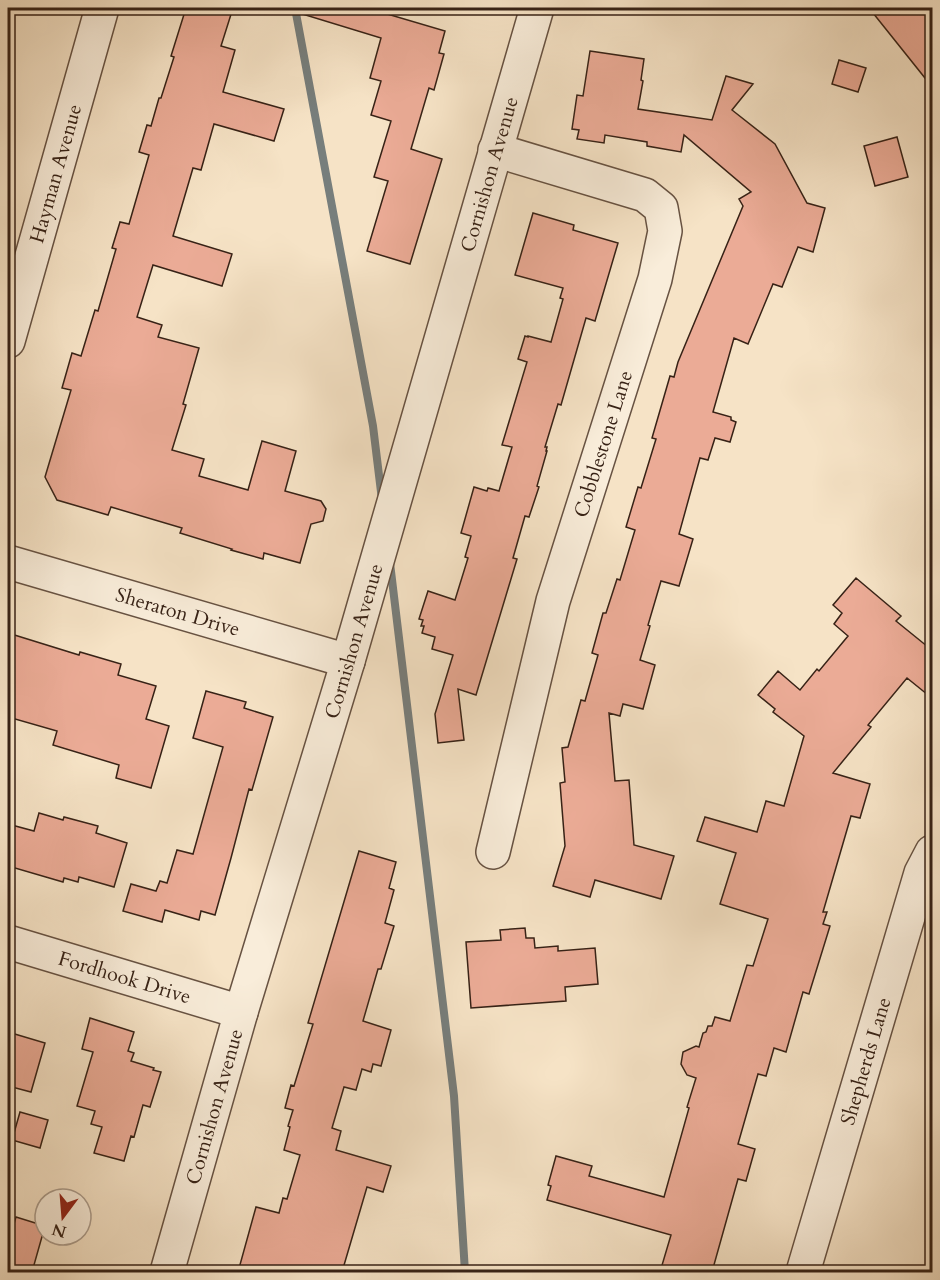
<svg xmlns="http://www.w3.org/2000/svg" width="940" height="1280" font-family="Cardo,serif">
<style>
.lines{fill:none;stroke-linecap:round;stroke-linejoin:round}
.stream{stroke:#777e7c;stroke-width:8}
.building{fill:#ebab96;stroke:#372216;stroke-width:1.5}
.minor-casing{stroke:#675242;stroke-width:36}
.minor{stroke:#f9edda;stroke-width:33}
.labels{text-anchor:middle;stroke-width:6;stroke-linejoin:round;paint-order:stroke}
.street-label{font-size:20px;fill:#372216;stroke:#f9edda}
</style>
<rect width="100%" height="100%" fill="#f6e3c6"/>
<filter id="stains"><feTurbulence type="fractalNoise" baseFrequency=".00333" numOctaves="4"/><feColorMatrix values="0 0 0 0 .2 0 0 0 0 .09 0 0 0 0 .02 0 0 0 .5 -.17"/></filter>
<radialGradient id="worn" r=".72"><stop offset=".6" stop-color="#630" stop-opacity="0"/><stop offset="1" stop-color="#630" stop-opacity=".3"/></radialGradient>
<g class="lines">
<path class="stream" d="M295,8L373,426L382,500
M390,563L454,1096L465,1272"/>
</g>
<path class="building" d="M186,8H233L221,46L235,50L223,92L284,109L274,141L214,124L201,170L193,168L173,236L232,254L222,286L153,265L137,317L162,325L158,337L199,348L183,404L186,405L172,450L204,459L199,476L248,490L262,441L296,451L285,491L321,501L326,509L323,521L311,524L300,563L264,553L263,559L231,550L232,549L180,533L182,528L111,507L108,515L57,500L45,477L71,390L62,388L72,353L81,356L95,310L98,311L116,249L112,248L120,222L129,224L149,155L139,152L147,125L151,126L159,98H161L174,57L171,56Z
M300,8H367L445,31L439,53L444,54L434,90L429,88L411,149L442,159L410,264L367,251L388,181L374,177L391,121L371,115L381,81L370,78L381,38L299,13Z
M869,8H933V88Z
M590,51L644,59L641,80L643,81L638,109L712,120L726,76L753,84L732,110L775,144L807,203L825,208L813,252L798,247L782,287L773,284L748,344L734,338L713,412L731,417V420L736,422L730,442L715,438L708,460L700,458L679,534L693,539L679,586L661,581L648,625L650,626L640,660L655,665L643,709L623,704L620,716L609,713L615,781L629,780L634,845L674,856L661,899L595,880L590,897L553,886L565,846L560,783L565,782L562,748L568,747L581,700L585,701L598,655L592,653L603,613H606L617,579L620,580L635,530L626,527L638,487L641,488L656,439L652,438L670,376L674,377L678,362L743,206L739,199L751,192L684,135L681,152L647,146V142L605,135L604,143L577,139L579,130L572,129L577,95L583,96Z
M839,60L866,68L858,92L832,84Z
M897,137L908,177L875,186L864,146Z
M533,213L574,225L573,230L618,243L595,321L586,318L561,405L558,404L545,447H547L546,451H547L537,486L539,487L529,517L525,516L513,558L517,559L476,695L458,689L464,740L438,743L435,714L453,655L432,649L435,637L422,633L424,626H421L423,620L419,619L428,591L455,600L468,558L465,557L471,536L461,533L474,487L487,491L488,488L499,491L512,447L502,445L527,362L518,359L525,336L528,337V336L551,342L563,299L560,298L563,288L515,275Z
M856,578L901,616L896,621L933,651V699L907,678L868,725L871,727L833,773L870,784L860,818L851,816L823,912H827L823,924L830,926L809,994L803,992L786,1052L774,1048L766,1076L758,1074L738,1144L755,1149L746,1181L738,1179L712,1272H660L671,1235L547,1200L551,1186L548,1185L556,1156L592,1166L589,1176L664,1197L689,1108L687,1107L696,1078L687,1075L681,1064L683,1052L696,1046L699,1047L703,1033L706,1032L708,1026H712L715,1017L730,1021L747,965L753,966L768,919L720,904L736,853L697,841L705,817L757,832L766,801L784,806L804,736L773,712L775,709L758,695L778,671L800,690L817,669L819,671L848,636L834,624L842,613L833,605Z
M8,633L79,655L80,652L121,664L118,675L156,686L146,719L169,726L151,788L116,778L119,765L53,745L57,731L8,717Z
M206,691L246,702L244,708L273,717L252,790L249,789L231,858L215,915L201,911L199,920L165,910L162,922L123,911L131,884L156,891L160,881L167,883L177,850L193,854L223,747L193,738Z
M39,813L63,820L64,817L98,826L96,833L127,843L114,887L79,877L78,882L64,878L63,882L8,866V824L34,831Z
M359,851L396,862L389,888L394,890L385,923L394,926L381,969H378L363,1021L391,1030L381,1066L373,1064L371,1072L362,1069L356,1090L344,1087L332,1128L341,1131L336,1150L391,1166L383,1192L367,1187L342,1272H238L256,1207L279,1213L283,1198L287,1199L300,1155L284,1150L290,1127L288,1126L293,1110L285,1108L291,1085L294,1086L313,1024L308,1023Z
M525,928L526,938H534L535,948L558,946V951L595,948L598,984L565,987L566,1001L471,1008L466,942L501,940L500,930Z
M90,1018L134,1032L128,1051L134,1053L131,1061L154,1068L153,1070L161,1072L150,1107L143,1105L134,1137L131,1136L124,1161L94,1153L102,1127L91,1124L95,1111L77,1106L93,1052L82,1049Z
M8,1032L45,1043L31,1092L8,1086Z
M20,1112L48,1120L40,1148L12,1140Z
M16,1217L45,1226L32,1272H8V1244Z"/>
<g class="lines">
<defs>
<g id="minor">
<path id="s1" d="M8,341L102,8"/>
<path id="s2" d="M8,562L348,661"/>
<path id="s3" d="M493,852L553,601L655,279L665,231L661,208L645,195L495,150"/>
<path id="s4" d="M8,942L241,1012"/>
<path id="s5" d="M167,1272L241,1012L348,661L537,8"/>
<path id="s6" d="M803,1272L921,873L932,852"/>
</g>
</defs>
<use href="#minor" class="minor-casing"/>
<use href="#minor" class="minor"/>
</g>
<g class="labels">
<g class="street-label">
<text dy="7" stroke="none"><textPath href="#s1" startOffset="174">Hayman Avenue</textPath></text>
<text dy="7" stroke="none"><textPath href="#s5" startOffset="1144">Cornishon Avenue</textPath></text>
<text dy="7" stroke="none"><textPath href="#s3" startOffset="423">Cobblestone Lane</textPath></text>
<text dy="7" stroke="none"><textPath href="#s2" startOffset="177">Sheraton Drive</textPath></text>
<text dy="7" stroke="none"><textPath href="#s5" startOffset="658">Cornishon Avenue</textPath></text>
<text dy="7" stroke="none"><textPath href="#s4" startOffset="122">Fordhook Drive</textPath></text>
<text dy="7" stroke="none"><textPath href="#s6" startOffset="220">Shepherds Lane</textPath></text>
<text dy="7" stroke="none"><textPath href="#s5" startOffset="172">Cornishon Avenue</textPath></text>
</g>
</g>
<rect width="940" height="1280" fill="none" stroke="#f6e3c6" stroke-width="30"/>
<rect x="9" y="9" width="922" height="1262" fill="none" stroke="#372216" stroke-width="3"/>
<rect x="15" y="15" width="910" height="1250" fill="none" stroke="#372216" stroke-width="1.5"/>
<g transform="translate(63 1217) rotate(196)"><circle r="28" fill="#f9edda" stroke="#ab9c8c" stroke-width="1.5"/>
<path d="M0-4.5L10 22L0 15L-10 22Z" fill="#8f2418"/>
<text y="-9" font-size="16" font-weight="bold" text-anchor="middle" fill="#372216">N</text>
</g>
<rect width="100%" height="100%" filter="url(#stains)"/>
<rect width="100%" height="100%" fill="url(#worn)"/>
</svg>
